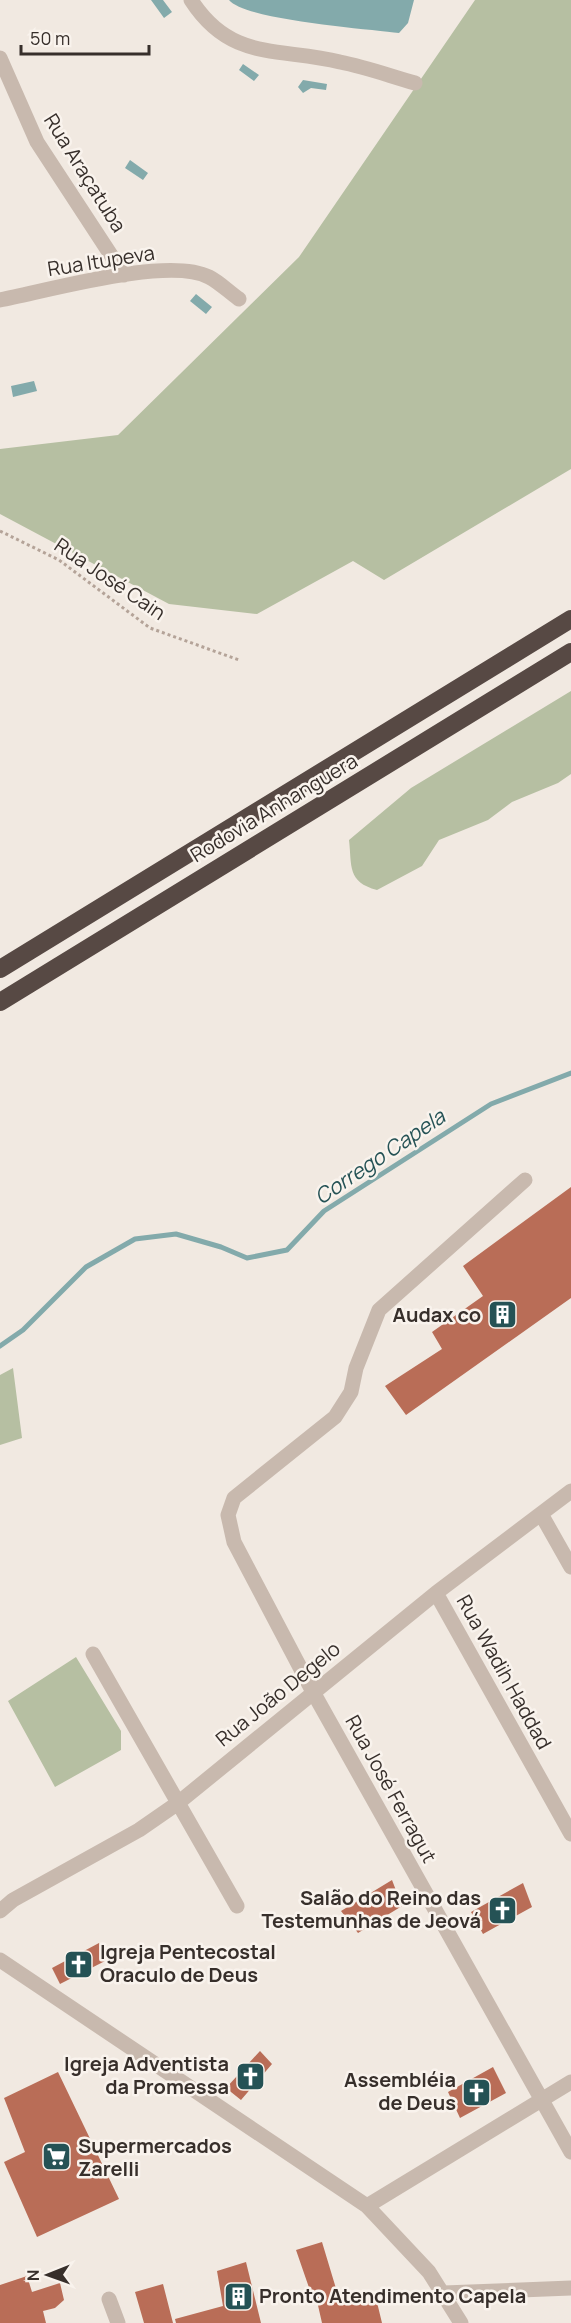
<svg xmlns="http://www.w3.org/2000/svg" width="571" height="2323" font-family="Manrope,sans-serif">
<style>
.green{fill:#b6bfa2}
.water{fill:#83aaab}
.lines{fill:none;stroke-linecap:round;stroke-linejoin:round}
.stream{stroke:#83aaab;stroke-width:5}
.building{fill:#b96d57}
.path{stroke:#b4a398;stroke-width:3;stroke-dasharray:3 3;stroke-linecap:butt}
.minor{stroke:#c8b9ae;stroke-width:15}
.highway{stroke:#574944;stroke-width:18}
.labels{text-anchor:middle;stroke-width:5;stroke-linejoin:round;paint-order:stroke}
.street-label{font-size:20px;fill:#372f2b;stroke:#f9f3ed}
.poi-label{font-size:20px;font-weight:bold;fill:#372f2b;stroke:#f9f3ed;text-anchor:end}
.water-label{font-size:21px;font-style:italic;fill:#255255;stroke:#f9f3ed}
</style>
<rect width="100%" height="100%" fill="#f1e9e1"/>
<path class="green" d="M475,0H571V469L384,580L353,561L257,614L169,604L0,514V449L118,435L299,257Z
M571,691V774L558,783L512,802L488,820L439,840L422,866L377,890C347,882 352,866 349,840L411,788Z
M13,1368L22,1438L0,1445V1375Z
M76,1657L121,1731V1750L55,1787L8,1701Z"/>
<path class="water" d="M151,0H163L172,12L164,18Z
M229,0H414L408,23L399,33C368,29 245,20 229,0Z
M243,64L259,75L254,81L239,70Z
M303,80L327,84L326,90L311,88L303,93L298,87Z
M130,160L148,173L143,180L125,168Z
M196,294L212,307L206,314L190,301Z
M34,381L37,391L13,397L11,386Z"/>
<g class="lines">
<path class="stream" d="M0,1346L23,1330L86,1267L135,1239L176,1234L221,1247L247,1258L287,1250L324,1211L491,1104L571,1073"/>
</g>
<path class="building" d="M571,1187V1298L406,1415L385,1386L442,1349L432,1332L483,1296L463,1266Z
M392,1880L402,1906L358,1933L341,1911Z
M523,1883L532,1907L483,1934L471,1912Z
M99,1943L107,1960L60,1984L52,1968Z
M260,2051L272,2064L241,2100L226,2088Z
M493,2067L506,2093L460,2118L448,2092Z
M58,2072L119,2199L37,2237L4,2162L25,2152L4,2098Z
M322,2242L341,2305L375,2294L382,2323H322L317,2301L314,2302L296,2250Z
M246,2262L261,2323H176L175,2319L223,2306L217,2271Z
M27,2276L32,2292L60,2283L64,2300L55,2308L43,2311L46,2323H0V2285Z
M163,2284L173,2323H144L135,2292Z"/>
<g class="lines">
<path class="path" d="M0,531L59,560L150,628L239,660"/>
<path class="minor" d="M191,0C231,62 279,47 340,62C366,67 390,76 415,83
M0,58L37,142L124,275
M0,300C47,291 168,256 209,277C219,282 229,292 239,299
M525,1180L379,1310L356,1368L351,1392L335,1417L234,1498L228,1515L234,1542L313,1692L571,2152
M541,1514L571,1567
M436,1593L571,1834
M93,1654L237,1906
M0,1911L13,1900L139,1830L178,1803L436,1593L571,1491
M0,1960L367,2206L429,2272L461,2323
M367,2206L571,2082
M444,2293L571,2288
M109,2299L118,2323"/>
<path class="highway" d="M0,969L571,619
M0,1002L571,652"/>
</g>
<defs>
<symbol id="building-square" viewBox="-11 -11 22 22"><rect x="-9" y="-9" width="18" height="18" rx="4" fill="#255255" stroke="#f9f3ed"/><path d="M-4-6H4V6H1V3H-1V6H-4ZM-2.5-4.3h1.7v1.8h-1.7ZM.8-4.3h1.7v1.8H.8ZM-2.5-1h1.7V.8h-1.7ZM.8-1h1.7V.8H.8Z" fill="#fff"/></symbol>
<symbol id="church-square" viewBox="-11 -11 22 22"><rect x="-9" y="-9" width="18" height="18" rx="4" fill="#255255" stroke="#f9f3ed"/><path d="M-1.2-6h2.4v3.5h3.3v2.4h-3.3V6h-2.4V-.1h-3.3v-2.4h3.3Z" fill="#fff"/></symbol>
<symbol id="supermarket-square" viewBox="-11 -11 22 22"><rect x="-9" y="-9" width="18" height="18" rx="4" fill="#255255" stroke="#f9f3ed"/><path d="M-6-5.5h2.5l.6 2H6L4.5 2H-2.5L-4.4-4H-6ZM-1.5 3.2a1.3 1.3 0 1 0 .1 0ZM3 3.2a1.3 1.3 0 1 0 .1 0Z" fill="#fff"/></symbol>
</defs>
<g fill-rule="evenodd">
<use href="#building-square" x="486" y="1298" width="33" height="33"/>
<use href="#church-square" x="486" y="1894" width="33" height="33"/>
<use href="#church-square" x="62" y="1948" width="33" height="33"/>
<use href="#church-square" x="234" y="2060" width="33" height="33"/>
<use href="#church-square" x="460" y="2076" width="33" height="33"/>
<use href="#supermarket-square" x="40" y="2140" width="33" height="33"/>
<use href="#building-square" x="222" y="2280" width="33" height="33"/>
</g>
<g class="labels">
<g class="street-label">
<text transform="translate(85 173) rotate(58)" y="7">Rua Araçatuba</text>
<text transform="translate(101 261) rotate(-9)" y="7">Rua Itupeva</text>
<text transform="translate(110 579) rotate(34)" y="7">Rua José Cain</text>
<text transform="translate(274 808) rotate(-31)" y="7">Rodovia Anhanguera</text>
<text transform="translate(504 1672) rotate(61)" y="7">Rua Wadih Haddad</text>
<text transform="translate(278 1694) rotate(-39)" y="7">Rua João Degelo</text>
<text transform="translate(391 1789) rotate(61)" y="7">Rua José Ferragut</text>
</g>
<g class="poi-label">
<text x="481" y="1322">Audax co</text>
<text x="481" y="1905">Salão do Reino das<tspan x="481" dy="23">Testemunhas de Jeová</tspan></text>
<text x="100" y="1959" text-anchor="start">Igreja Pentecostal<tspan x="100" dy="23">Oraculo de Deus</tspan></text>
<text x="229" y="2071">Igreja Adventista<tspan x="229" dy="23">da Promessa</tspan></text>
<text x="456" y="2087">Assembléia<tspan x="456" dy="23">de Deus</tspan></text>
<text x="78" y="2153" text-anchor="start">Supermercados<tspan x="78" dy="23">Zarelli</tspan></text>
<text x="259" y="2303" text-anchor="start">Pronto Atendimento Capela</text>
</g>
<g class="water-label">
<text transform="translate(380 1157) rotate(-34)" y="7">Corrego Capela</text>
</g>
</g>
<g transform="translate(48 2275) rotate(269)" stroke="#f9f3ed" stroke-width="4.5" paint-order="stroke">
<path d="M0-4.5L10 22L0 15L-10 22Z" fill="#372f2b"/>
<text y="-9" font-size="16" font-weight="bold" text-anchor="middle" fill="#372f2b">N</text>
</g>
<path d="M21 45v9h128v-9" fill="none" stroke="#372f2b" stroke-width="3"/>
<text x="30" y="45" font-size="18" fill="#372f2b" stroke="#f9f3ed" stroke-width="4.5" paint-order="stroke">50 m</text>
</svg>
